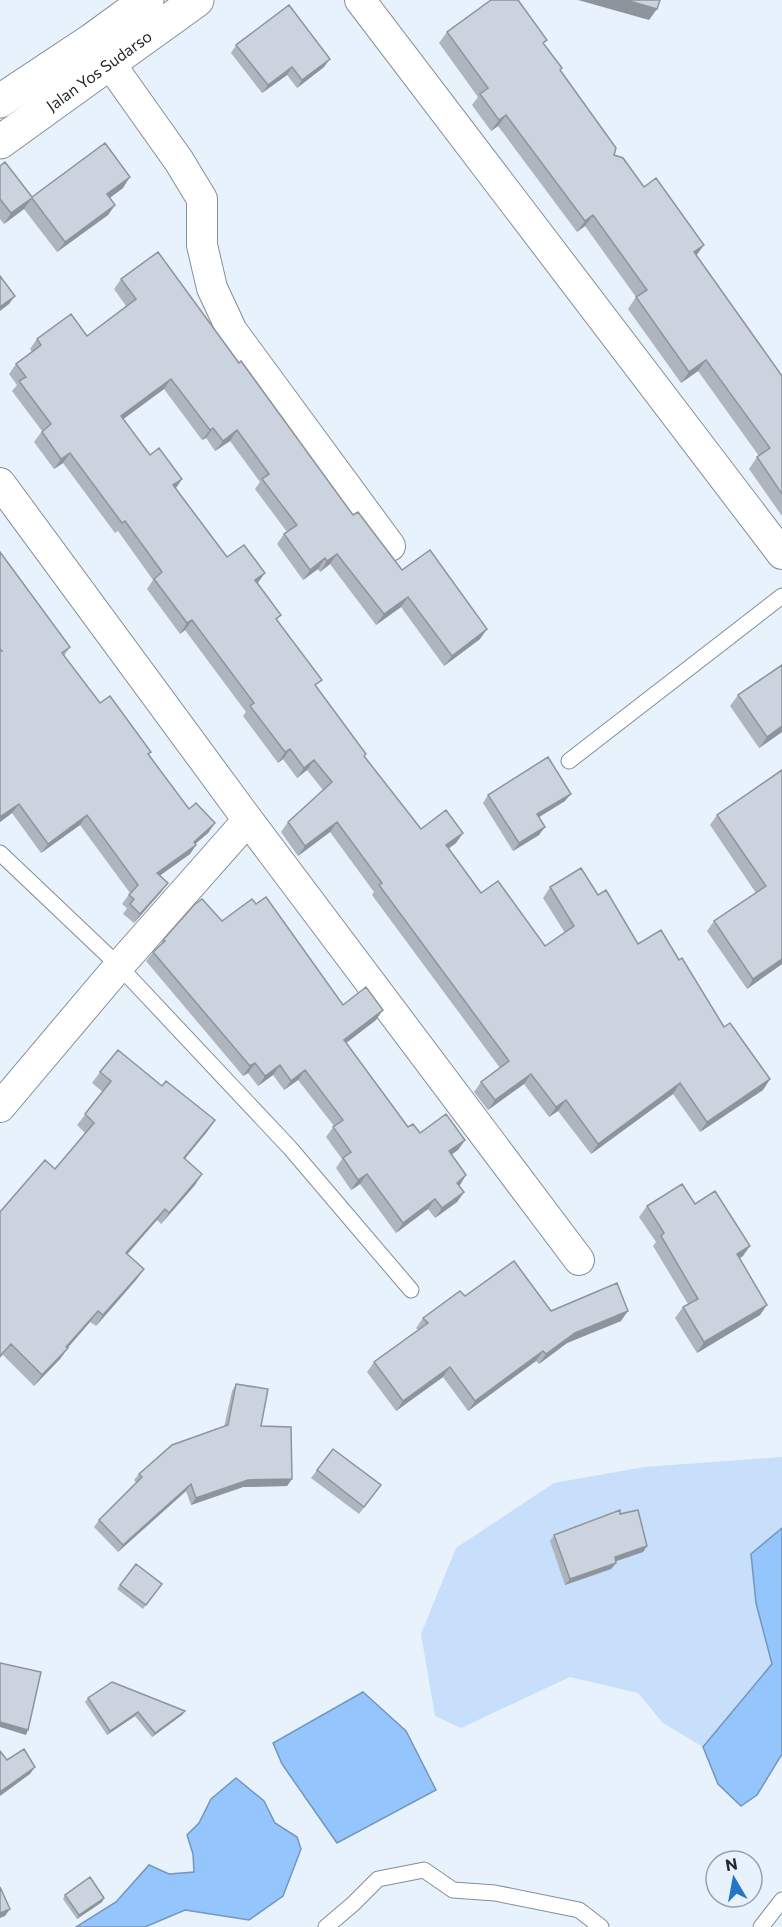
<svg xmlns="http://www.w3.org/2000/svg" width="782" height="1927" font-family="Commissioner,sans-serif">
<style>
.green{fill:#c7dffb}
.water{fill:#94c5fc;stroke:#7396be;stroke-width:1.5}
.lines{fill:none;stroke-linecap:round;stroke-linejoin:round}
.lane-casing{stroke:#858e98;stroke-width:17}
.street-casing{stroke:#858e98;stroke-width:32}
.highway-casing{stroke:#858e98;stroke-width:35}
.lane{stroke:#fff;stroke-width:15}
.street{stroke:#fff;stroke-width:30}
.highway{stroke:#fff;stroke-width:33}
.wall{fill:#aeb5bf}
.shaded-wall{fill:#8d949b}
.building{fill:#cad3de;stroke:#8d949b;stroke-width:1.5}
.labels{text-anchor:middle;stroke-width:4.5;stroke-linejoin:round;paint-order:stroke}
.street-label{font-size:16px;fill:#25292d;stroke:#e8f2fc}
</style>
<rect width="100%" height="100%" fill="#e8f2fc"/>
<path class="green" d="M782,1457V1528L751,1554L756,1603L772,1664L703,1747L663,1723L638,1693L570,1677L461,1728L435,1716L421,1634L456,1548L554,1483L644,1467Z"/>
<path class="water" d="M782,1528V1754L757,1795L741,1806L718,1784L703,1747L772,1664L756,1603L751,1554Z
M363,1692L406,1731L436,1790L337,1843L282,1764L273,1743Z
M236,1778L264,1801L275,1823L297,1837L301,1849L283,1896L249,1920L185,1910L145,1927H76L116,1902L149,1865L169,1874L194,1872L193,1854L187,1835L199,1823L211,1799Z"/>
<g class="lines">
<defs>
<path id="lane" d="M569,761L782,596
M0,853L119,966L290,1148L411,1290
M326,1927L353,1904L378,1879L424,1870L453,1890L495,1893L579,1910L601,1927
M761,1927L782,1900"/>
<path id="street" d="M360,0L782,554
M96,44L179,161L202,199V245L212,288L232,331L390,546
M0,483L248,820L579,1260
M0,1107L119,966L248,820"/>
<g id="highway">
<path d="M0,101L92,40L147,0"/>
<path id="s1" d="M0,142L197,0"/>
</g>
</defs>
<use href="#lane" class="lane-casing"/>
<use href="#street" class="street-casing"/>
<use href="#highway" class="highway-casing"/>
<use href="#lane" class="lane"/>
<use href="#street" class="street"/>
<use href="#highway" class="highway"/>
</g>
<path class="wall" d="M447,32L544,45L562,68L560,71L614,155L644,187L704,245L696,255L782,376V516L749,469L757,457L759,456L698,371L681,383L628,309L636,297L585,226L577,232L498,126L491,131L472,105L478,97L439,43Z
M236,45L324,67L297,88L287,75L262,93L231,53Z
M0,166L32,197L123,188L110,198L115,205L108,215L57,252L24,209L4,224L0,219Z
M121,279L239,363L353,515L402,570L480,639L444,666L401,607L376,625L330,564L320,572L318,569L303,580L277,544L284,534L287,532L255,489L260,482L230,441L215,451L206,438L202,440L164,389L123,419L150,455L182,479L176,488L227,557L258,583L278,620L317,687L366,754L364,757L421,829L463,833L456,843L448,849L481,893L545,946L565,933L543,898L550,887L598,895L638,944L679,960L724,1027L770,1079L763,1090L700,1132L673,1094L591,1154L558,1111L549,1117L524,1084L488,1110L474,1092L481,1082L500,1068L372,895L374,892L330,832L298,856L281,832L288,822L323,790L307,770L297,778L283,759L278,763L243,716L246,712L185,630L180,634L147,589L153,580L118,531L115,533L63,463L54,469L34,442L42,431L12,391L17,385L9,374L16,364L32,352L30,349L37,339L87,336L126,306L114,289Z
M0,552L70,647L64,656L100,703L151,752L149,755L189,809L215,823L208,833L195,844L196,845L190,854L160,875L161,892L134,923L123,914L127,908L122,904L130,893L80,825L41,853L12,813L0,822Z
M782,665V732L759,748L730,706L738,695Z
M782,770V964L747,989L707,931L714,921L756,893L710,825L717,815Z
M488,795L565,801L539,817V835L513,851L483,803Z
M256,904L343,1005L376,1020L346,1043L408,1127L420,1133L465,1140L458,1150L451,1155L459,1186L464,1192L457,1202L435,1218L428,1209L396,1233L360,1184L351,1190L336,1168L342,1159L326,1137L334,1126L298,1080L284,1090L273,1075L258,1086L248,1073L243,1076L146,961L153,952L159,947L163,940L222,921Z
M100,1072L162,1086L215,1120L185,1159L195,1185L161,1224L157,1220L127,1254L144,1269L136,1280L96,1326L90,1322L67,1348H68L60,1359L34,1386L3,1355L0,1358V1212L55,1169L85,1133L77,1125L103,1092L92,1083Z
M695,1204L743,1256L739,1259L760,1315L697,1353L675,1318L683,1307L688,1304L653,1246L656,1242L639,1217L647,1206Z
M465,1296L551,1311L621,1321L567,1343L539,1364L536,1361L468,1411L443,1377L396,1411L367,1372L374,1362L418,1330L416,1328L423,1318Z
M236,1384L292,1479L287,1486L243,1487L191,1505L186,1491L118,1552L94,1527L99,1520L137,1483L134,1480L139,1474L224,1427L232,1391Z
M317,1470L375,1493L359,1514L311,1478Z
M620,1514L647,1546L643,1552L616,1561V1563L611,1569L565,1585L550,1541L554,1535Z
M136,1564L162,1584L143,1609L117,1589Z
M88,1698L185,1711L182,1715L152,1737L135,1716L107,1735L85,1702Z
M65,1895L104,1898L102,1902L77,1919L63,1899Z"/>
<path class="shaded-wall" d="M578,0H626L657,9L649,20Z
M330,59L324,67L297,88L302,80Z
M292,67L287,75L262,93L268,85Z
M506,115L498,126L491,131L499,120Z
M130,177L123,188L100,205L107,194Z
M32,198L24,209L4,224L11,213Z
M115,205L108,215L57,252L65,242Z
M593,215L585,226L577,232L585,221Z
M704,245L696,256L694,252Z
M15,296L9,304L0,311V307Z
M706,360L698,371L681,383L689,372Z
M171,379L164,389L114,426L121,416Z
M213,428L206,438L202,440L210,430Z
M237,430L230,441L215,451L223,441Z
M70,453L63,463L54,469L61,459Z
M182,479L175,489L173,485Z
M337,554L330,564L320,572L327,561Z
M325,558L318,569L303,580L310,570Z
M265,573L257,584L255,580Z
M408,597L401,607L376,625L384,614Z
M192,620L185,630L180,634L187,623Z
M487,629L480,639L444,666L452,656Z
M782,726V732L759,748L767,737Z
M290,749L283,759L278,763L285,752Z
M314,760L307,770L297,778L304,768Z
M571,794L565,801L531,822L537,814Z
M19,804L12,813L0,822V817Z
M87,815L80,825L41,853L48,844Z
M337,822L330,832L298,856L305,846Z
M215,823L208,833L187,851L194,842Z
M545,827L539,835L513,851L519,843Z
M463,833L456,843L438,856L446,845Z
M196,845L190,854L151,882L157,873Z
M168,883L161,892L134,923L140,914Z
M782,959V964L747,989L753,979Z
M383,1010L376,1020L337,1050L344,1040Z
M255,1063L248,1073L243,1076L250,1066Z
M280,1065L273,1075L258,1086L265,1076Z
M305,1070L298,1080L284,1090L291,1081Z
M531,1074L524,1084L488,1110L495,1100Z
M770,1079L763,1090L700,1132L707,1122Z
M680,1083L673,1094L591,1154L598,1144Z
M566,1100L558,1111L549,1117L556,1107Z
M215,1120L207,1132L176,1169L184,1158Z
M465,1140L458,1150L442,1161L449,1151Z
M202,1174L195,1185L161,1224L169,1213Z
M367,1174L360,1184L351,1190L358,1180Z
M466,1175L460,1185L450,1193L457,1183Z
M464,1192L457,1202L435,1218L442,1208Z
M435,1199L428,1209L396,1233L403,1223Z
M165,1209L157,1220L118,1265L126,1253Z
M750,1246L743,1256L729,1265L737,1254Z
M144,1269L136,1280L96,1326L103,1315Z
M767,1305L760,1315L697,1353L704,1342Z
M98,1311L90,1322L59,1358L66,1347Z
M628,1311L621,1321L567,1343L539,1364L546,1354L575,1333Z
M68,1348L60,1359L34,1386L42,1375Z
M543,1351L536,1361L468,1411L475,1401Z
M450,1367L443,1377L396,1411L403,1401Z
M292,1479L287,1486L243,1487L191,1505L196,1498L248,1480Z
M191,1484L186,1491L118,1552L123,1545Z
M647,1546L643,1552L611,1563L615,1557Z
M616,1563L611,1569L565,1585L570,1579Z
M185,1711L182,1715L152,1737L155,1733Z
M138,1712L135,1716L107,1735L110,1731Z
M0,1722L28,1730L26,1735L0,1727Z
M35,1767L30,1774L0,1796V1792Z
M104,1898L102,1902L77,1919L79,1915Z
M10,1909L5,1916L0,1918V1913Z"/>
<path class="building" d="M491,0H518L547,40L543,43L562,68L560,70L616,148L614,155L623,158L644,187L656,178L704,245L694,252L782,376V494L757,457L770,448L706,360L689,372L636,297L647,290L593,215L585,221L506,115L499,120L480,94L488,88L447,32Z
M626,0H660L657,9Z
M289,5L330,59L302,80L292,67L268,85L236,45Z
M105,143L130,177L107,194L115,205L65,242L32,198L11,213L0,199V166L5,162L32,197Z
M158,252L239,363L241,361L353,515L358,512L402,570L430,550L487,629L452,656L408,597L384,614L337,554L327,561L325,558L310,570L284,534L297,525L262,479L269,474L237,430L223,441L213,428L210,430L171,379L121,416L150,455L159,448L182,479L173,485L227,557L244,545L265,573L255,580L281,615L276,619L322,680L315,685L366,754L364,756L421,829L446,810L463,833L446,845L481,893L498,881L545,946L574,926L550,887L581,868L598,895L606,890L638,944L661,930L679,960L682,958L724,1027L730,1023L770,1079L707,1122L680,1083L598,1144L566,1100L556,1107L531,1074L495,1100L481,1082L509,1061L379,885L382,883L337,822L305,846L288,822L332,782L314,760L304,768L290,749L285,752L250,706L254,703L192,620L187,623L154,579L162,572L125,521L122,523L70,453L61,459L42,432L51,424L19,381L26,377L16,364L41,345L37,339L71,314L87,336L136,299L121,279Z
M0,276L15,296L0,307Z
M0,552L70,647L62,653L100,703L110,696L151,752L148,754L189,809L196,803L215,823L194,842L196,845L157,873L168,883L140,914L130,904L134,899L129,895L138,885L87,815L48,844L19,804L0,817V651H2L0,649Z
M782,665V726L767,737L738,695Z
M548,757L571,794L537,814L545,827L519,843L488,795Z
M782,770V959L753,979L714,921L766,886L717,815Z
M266,897L343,1005L366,987L383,1010L344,1040L408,1127L413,1124L420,1133L446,1114L465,1140L449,1151L466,1175L457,1183L464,1192L442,1208L435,1199L403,1223L367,1174L358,1180L343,1158L351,1152L333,1127L343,1120L305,1070L291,1081L280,1065L265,1076L255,1063L250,1066L153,952L165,941L163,940L194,905L202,899L222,921L252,899L256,904Z
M118,1050L162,1086L166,1081L215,1120L184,1158L202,1174L169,1213L165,1209L126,1253L144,1269L103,1315L98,1311L66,1347L68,1348L42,1375L11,1344L0,1356V1212L45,1160L55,1169L94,1123L85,1114L111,1081L100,1072Z
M682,1184L695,1204L715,1191L750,1246L737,1254L767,1305L704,1342L683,1307L698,1299L661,1236L664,1233L647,1206Z
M514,1261L551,1311L617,1283L628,1311L575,1333L546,1354L543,1351L475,1401L450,1367L403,1401L374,1362L428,1323L423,1318L460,1291L465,1296Z
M236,1384L268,1389L261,1426L291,1427L292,1479L248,1480L196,1498L191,1484L123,1545L99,1520L142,1477L139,1474L172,1445L228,1425Z
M333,1449L381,1485L364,1507L317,1470Z
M620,1510V1514L638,1510L647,1546L615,1557L616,1563L570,1579L554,1535Z
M136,1564L162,1584L146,1605L120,1585Z
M0,1663L41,1672L28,1730L0,1722Z
M112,1682L185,1711L155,1733L138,1712L110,1731L88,1698Z
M24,1749L35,1767L0,1792V1751L7,1760Z
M90,1877L104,1898L79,1915L65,1895Z
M0,1887L10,1909L0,1913Z"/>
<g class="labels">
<g class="street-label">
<text dy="6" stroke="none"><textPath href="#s1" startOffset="122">Jalan Yos Sudarso</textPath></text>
</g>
</g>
<g transform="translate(734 1879) rotate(350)"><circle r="28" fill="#e8f2fc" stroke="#9aa2a9" stroke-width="1.5"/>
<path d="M0-4.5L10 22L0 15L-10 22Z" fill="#2576c5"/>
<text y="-9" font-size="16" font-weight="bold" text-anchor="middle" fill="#25292d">N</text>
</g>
</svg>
